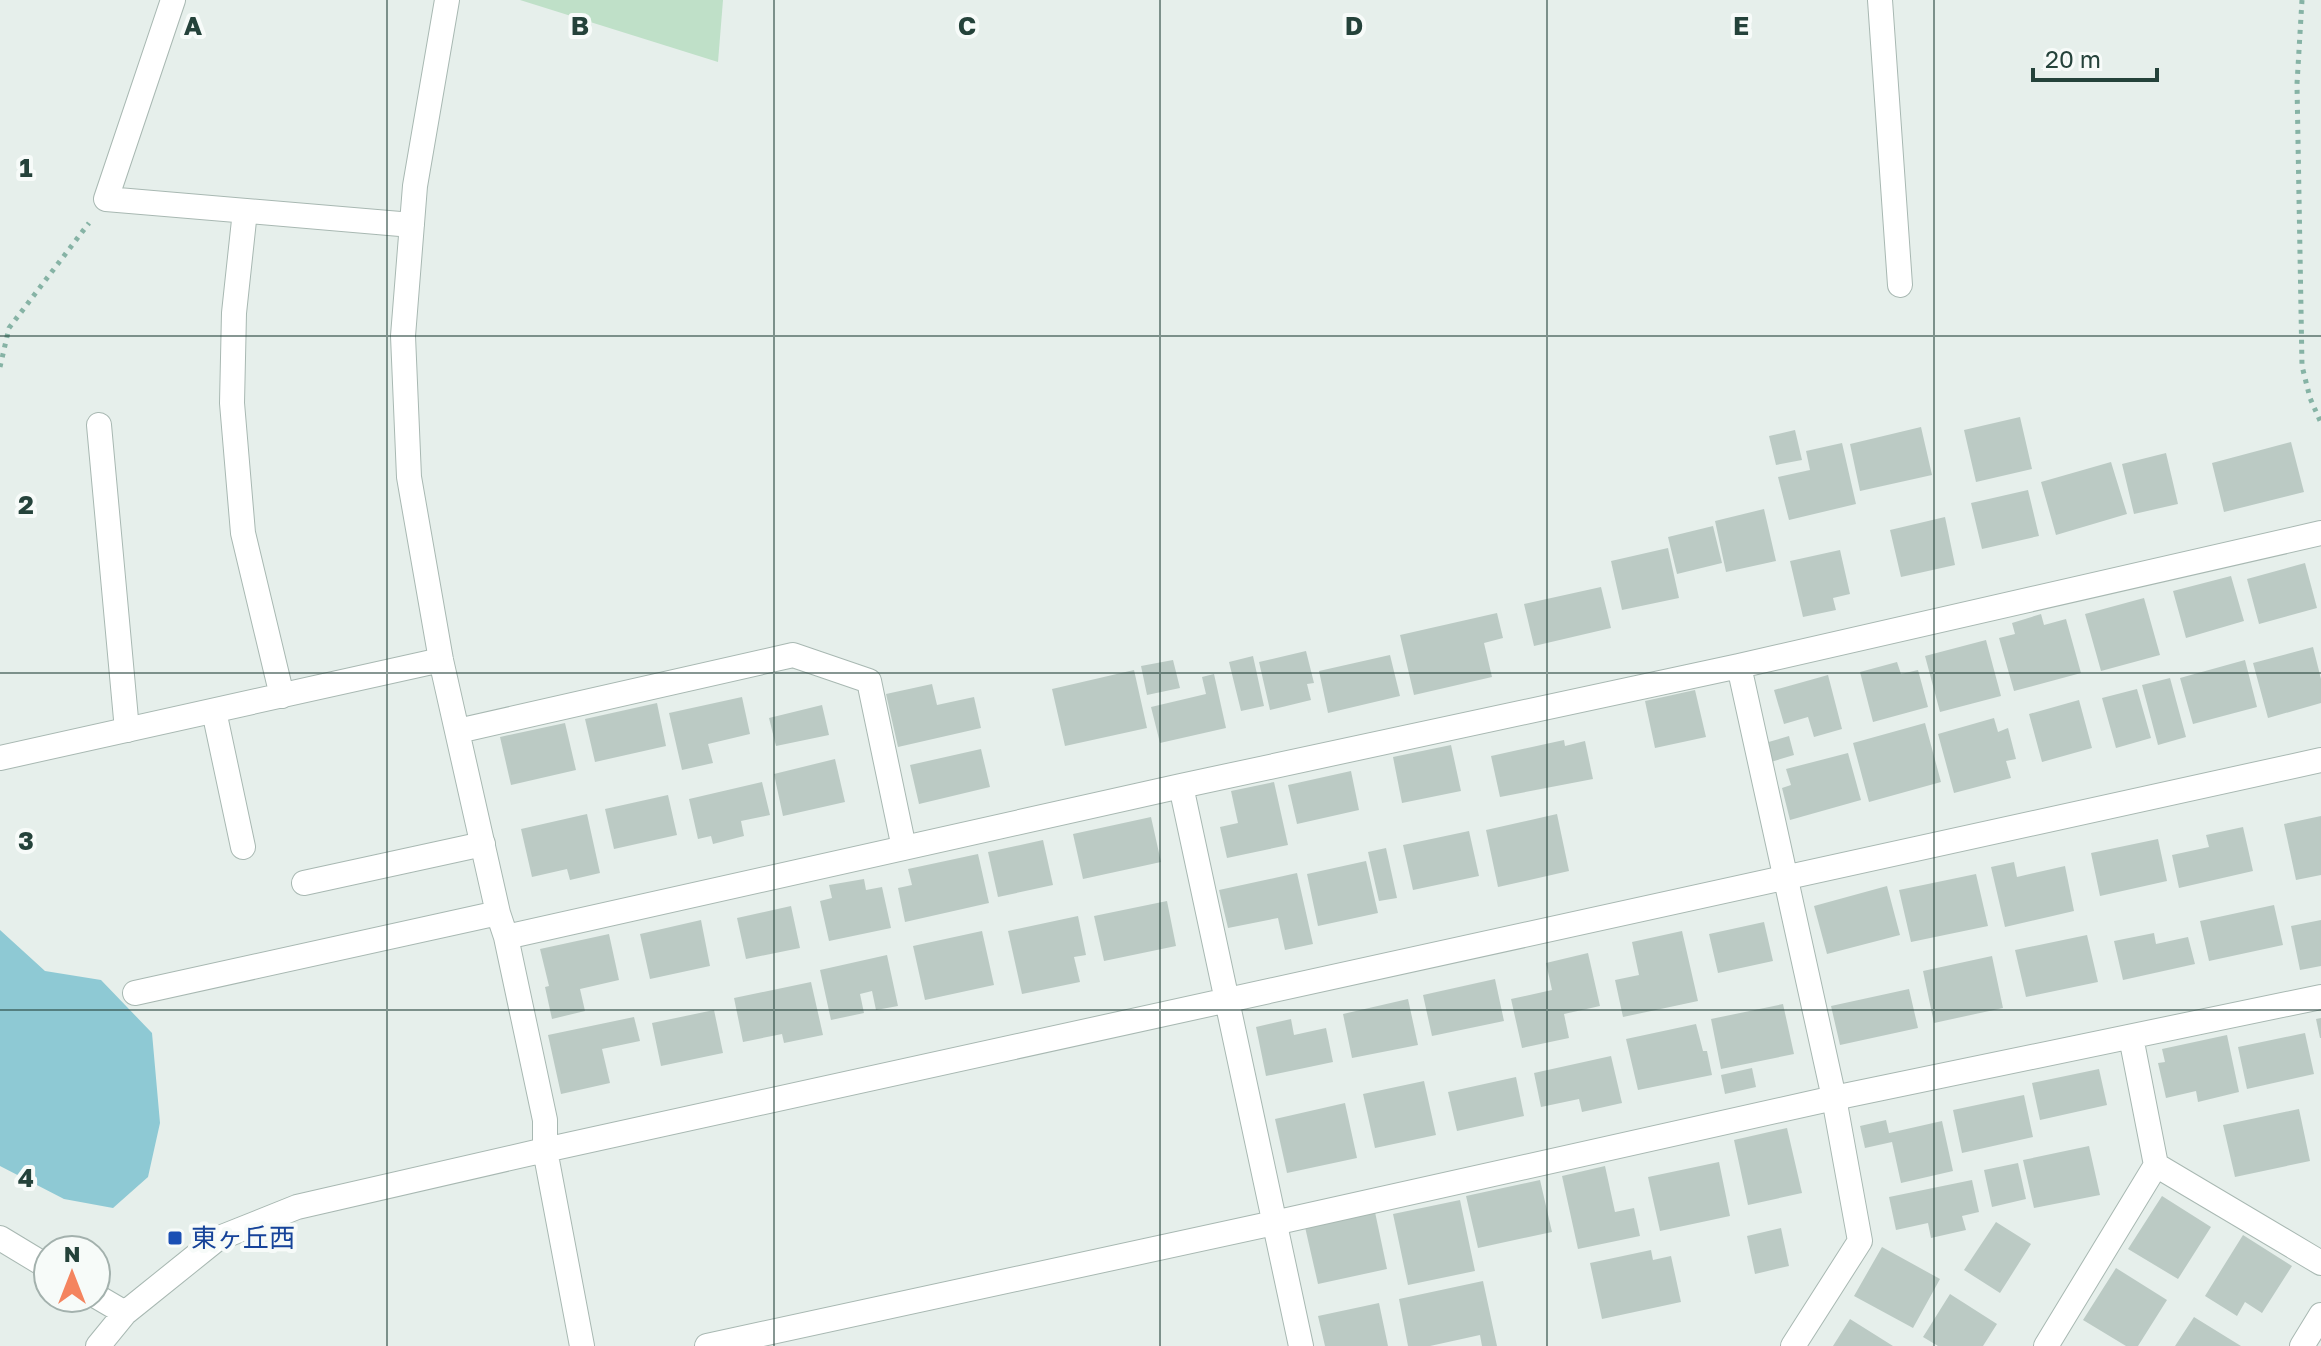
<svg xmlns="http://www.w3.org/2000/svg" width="2321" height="1346" font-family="'Golos Text','Noto Sans JP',sans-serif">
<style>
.green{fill:#bfe0c8}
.water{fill:#8ec9d4}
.building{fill:#bbcac4}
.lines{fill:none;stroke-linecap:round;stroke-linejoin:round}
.lane-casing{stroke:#a8b8b2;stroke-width:26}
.street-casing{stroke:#a8b8b2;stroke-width:26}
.path{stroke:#86b3a5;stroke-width:5;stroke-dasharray:4 6;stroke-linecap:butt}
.lane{stroke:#fff;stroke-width:24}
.street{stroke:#fff;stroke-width:24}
.grid{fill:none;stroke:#24423a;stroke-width:2;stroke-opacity:0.55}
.transit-dot{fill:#1a4fb4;stroke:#f7fbf9;stroke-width:3}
.labels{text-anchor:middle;stroke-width:8;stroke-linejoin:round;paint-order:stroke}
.transit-label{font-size:26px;fill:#164399;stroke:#f7fbf9;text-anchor:start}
.grid-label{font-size:26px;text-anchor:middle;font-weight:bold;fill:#24423a;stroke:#f7fbf9;stroke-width:8;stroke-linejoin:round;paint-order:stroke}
</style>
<rect width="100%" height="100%" fill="#e6efeb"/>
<path class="green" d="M520,0H723L718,62Z"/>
<path class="water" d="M0,930L45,971L101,980L152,1033L160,1123L148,1177L113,1208L64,1199L0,1166Z"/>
<path class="building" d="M2020,417L2032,469L1976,482L1964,430Z
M1921,427L1932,475L1860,491L1850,444Z
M1795,430L1802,460L1776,465L1769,436Z
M2291,442L2304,492L2224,512L2212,463Z
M1842,443L1856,504L1789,520L1778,477L1810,470L1806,451Z
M2166,453L2178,504L2134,514L2122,464Z
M2111,462L2127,514L2056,535L2041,482Z
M2028,490L2039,536L1982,549L1971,503Z
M1764,509L1776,561L1726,572L1715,521Z
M1945,517L1955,565L1901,577L1890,530Z
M1713,526L1722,563L1677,574L1668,537Z
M1668,548L1679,598L1622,610L1611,561Z
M1840,550L1850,594L1833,598L1836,610L1803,617L1790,561Z
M2305,563L2317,608L2259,624L2247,579Z
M2231,576L2244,621L2186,638L2173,591Z
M1601,587L1611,628L1534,646L1524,604Z
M2144,598L2160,655L2101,671L2085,614Z
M1497,613L1503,638L1484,643L1492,677L1414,695L1400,635Z
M2041,614L2044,625L2066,619L2081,673L2014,691L1999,638L2015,634L2012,623Z
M1986,640L2001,696L1940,712L1925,656Z
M2313,647L2321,679V703L2268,718L2253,663Z
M1306,651L1314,683L1307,684L1311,700L1270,710L1259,662Z
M1390,655L1400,696L1328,713L1319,671Z
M1253,656L1264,706L1241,711L1229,662Z
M1173,660L1180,688L1147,695L1141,666Z
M2245,660L2257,707L2193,724L2180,678Z
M1897,662L1901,674L1918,670L1928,707L1873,722L1860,672Z
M1134,670L1147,728L1065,746L1052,689Z
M1214,674L1226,728L1160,743L1151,707L1206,694L1202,677Z
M1828,675L1842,729L1814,737L1808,717L1784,724L1774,690Z
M2170,678L2186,737L2158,745L2142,685Z
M932,684L937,705L974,697L981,728L898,747L886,694Z
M2137,689L2151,738L2116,748L2102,698Z
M1695,690L1706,737L1655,748L1645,701Z
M742,697L750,734L708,744L713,763L682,770L669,713Z
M2079,700L2092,748L2042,762L2029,714Z
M657,703L666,746L595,762L585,719Z
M822,705L829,735L776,746L769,718Z
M1994,718L1998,732L2008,728L2016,759L2006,761L2011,778L1954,793L1938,734Z
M565,723L576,770L511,785L500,737Z
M1925,723L1941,782L1869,802L1853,743Z
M1789,736L1794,755L1771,762L1765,743Z
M1564,740L1565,746L1585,741L1593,779L1500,797L1491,756Z
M1451,745L1461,791L1402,803L1393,757Z
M981,749L990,787L919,804L910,765Z
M1848,753L1861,800L1790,820L1782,788L1791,785L1786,769Z
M835,759L845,802L783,816L774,774Z
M1351,771L1359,810L1297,824L1288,785Z
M762,782L770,815L741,821L744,836L713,844L711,836L698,839L689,799Z
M1274,782L1288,845L1227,858L1220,827L1238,823L1231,791Z
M668,795L677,835L614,849L605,809Z
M587,814L600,873L570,880L567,869L532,877L521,829Z
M1557,814L1569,871L1498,887L1486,830Z
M2321,816V875L2296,880L2284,824Z
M1151,817L1161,862L1083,879L1073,834Z
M2243,827L2253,871L2179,888L2172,855L2209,847L2206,835Z
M1469,831L1479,876L1413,890L1403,845Z
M2158,839L2167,881L2100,896L2091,853Z
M1043,840L1053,885L998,897L988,852Z
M1386,848L1397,898L1379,901L1368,852Z
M978,854L989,903L905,922L898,888L912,885L908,869Z
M1366,861L1378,913L1318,926L1307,874Z
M2014,862L2017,877L2065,866L2074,911L2005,927L1991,867Z
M1297,873L1313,944L1285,950L1278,918L1228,928L1219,890Z
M1976,874L1988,926L1911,942L1899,890Z
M864,879L866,890L882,887L891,928L829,941L820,901L832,898L829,885Z
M1887,886L1900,935L1827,954L1814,906Z
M1167,901L1176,946L1104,961L1094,916Z
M2274,905L2283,945L2209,961L2200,921Z
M791,906L800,948L746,959L737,918Z
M1078,916L1086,955L1074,957L1080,982L1022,994L1008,931Z
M701,920L710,966L650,979L640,934Z
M2321,920V966L2300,970L2291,926Z
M1764,922L1773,961L1718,973L1709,934Z
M982,931L994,985L925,1000L913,946Z
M1682,931L1698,1001L1623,1017L1615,980L1639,975L1632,942Z
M2154,933L2156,944L2188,937L2195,964L2123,980L2114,941Z
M609,934L619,980L580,989L585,1011L552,1019L545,987L549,986L540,949Z
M2087,935L2098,982L2026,997L2015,950Z
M1588,953L1600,1006L1564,1014L1569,1038L1522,1048L1511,999L1552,990L1546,963Z
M887,955L898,1006L876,1010L872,991L860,994L864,1013L831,1020L820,970Z
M1992,956L2003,1008L1934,1023L1923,971Z
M1495,979L1504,1021L1432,1036L1423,995Z
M811,982L823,1035L784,1043L782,1034L743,1042L734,998Z
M1909,989L1918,1028L1840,1045L1831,1006Z
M1408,999L1418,1045L1352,1058L1343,1014Z
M1783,1004L1794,1054L1721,1069L1711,1019Z
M714,1010L723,1053L661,1066L652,1023Z
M634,1017L640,1041L602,1049L610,1083L561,1094L548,1035Z
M2321,1018V1038H2320L2316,1019Z
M1291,1019L1294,1035L1326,1028L1333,1062L1266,1076L1256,1027Z
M1696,1024L1703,1051H1707L1712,1075L1638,1090L1626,1039Z
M2305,1033L2314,1074L2247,1089L2238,1047Z
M2227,1035L2239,1092L2198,1102L2196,1091L2166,1098L2158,1063L2165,1062L2162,1049Z
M1611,1056L1622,1103L1582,1112L1579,1099L1541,1107L1534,1073Z
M1752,1068L1756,1087L1725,1094L1721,1075Z
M2099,1069L2107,1105L2040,1120L2032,1083Z
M1516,1077L1524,1116L1457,1131L1448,1092Z
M1424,1081L1436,1135L1375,1148L1363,1094Z
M2024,1095L2033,1137L1962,1153L1953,1110Z
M1345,1103L1357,1158L1287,1173L1275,1119Z
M2299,1109L2310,1161L2235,1177L2223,1125Z
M1886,1120L1889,1133L1942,1121L1953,1171L1901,1183L1892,1142L1865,1148L1860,1126Z
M1787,1128L1802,1193L1748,1205L1734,1140Z
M2089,1146L2100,1195L2034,1208L2023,1160Z
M1719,1162L1730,1216L1660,1231L1648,1177Z
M2018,1163L2026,1199L1992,1207L1984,1170Z
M1605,1166L1615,1212L1634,1208L1640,1236L1578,1249L1562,1176Z
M1540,1180L1552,1232L1478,1248L1466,1196Z
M1972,1180L1979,1212L1962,1216L1966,1230L1931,1238L1928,1223L1896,1230L1889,1197Z
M2162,1196L2211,1227L2178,1279L2128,1249Z
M1460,1200L1475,1271L1408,1285L1393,1214Z
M1375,1212L1387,1269L1318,1284L1305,1227Z
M1996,1222L2031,1244L2000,1293L1964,1270Z
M1781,1228L1789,1266L1755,1274L1747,1236Z
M2243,1235L2292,1266L2262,1313L2245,1302L2237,1316L2205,1296Z
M1882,1247L1940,1279L1913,1328L1854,1296Z
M1651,1250L1653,1260L1671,1256L1681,1302L1602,1319L1590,1263Z
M2116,1268L2167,1300L2138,1346H2126L2083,1320Z
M1483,1281L1497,1346H1482L1480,1335L1430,1346H1408L1399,1299Z
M1950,1294L1997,1324L1983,1346H1938L1923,1337Z
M1379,1303L1388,1346H1325L1318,1316Z
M2194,1317L2228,1338L2241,1346H2175Z
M1850,1319L1893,1346H1833Z"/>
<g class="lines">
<defs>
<path id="lane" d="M99,425L127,730
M214,711L243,847
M304,883L483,844"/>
<path id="street" d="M173,0L106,199L412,225
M447,0L415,186L403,336L409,477L441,660L498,913L506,937L545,1120V1150L582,1346
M1880,0L1900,285
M245,211L234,313L232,403L243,533L282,696
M1739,666L1834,1098L1860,1241L1793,1346
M458,731L793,655L869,681L904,848
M0,758L441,660
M1181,786L1301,1346
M506,937L1181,786L1739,666L2321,533
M135,993L498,913
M2131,1037L2156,1165L2321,1263
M0,1238L48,1267
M96,1296L125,1313
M98,1346L125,1313L217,1239L297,1207L545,1150L2321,760
M707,1346L1274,1223L1834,1098L2321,997
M2046,1346L2156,1165
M2302,1346L2321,1315"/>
</defs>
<use href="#lane" class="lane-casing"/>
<use href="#street" class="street-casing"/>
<path class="path" d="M2302,0L2297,84L2302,366L2310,398L2321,423
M0,367L9,328L89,223"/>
<use href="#lane" class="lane"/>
<use href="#street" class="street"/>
</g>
<path class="grid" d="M387,0V1346M774,0V1346M1160,0V1346M1547,0V1346M1934,0V1346M0,336H2321M0,673H2321M0,1010H2321"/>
<rect class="transit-dot" x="167" y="1230" width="16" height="16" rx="4"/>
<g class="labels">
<g class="transit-label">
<text x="191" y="1247">東ヶ丘西</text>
</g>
</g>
<g class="grid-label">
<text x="193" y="35">A</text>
<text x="580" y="35">B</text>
<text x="967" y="35">C</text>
<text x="1354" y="35">D</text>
<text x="1741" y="35">E</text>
<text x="26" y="177">1</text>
<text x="26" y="514">2</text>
<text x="26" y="850">3</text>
<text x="26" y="1187">4</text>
</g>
<g transform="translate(72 1274)"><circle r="38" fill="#f7fbf9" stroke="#a3b1ad" stroke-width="2"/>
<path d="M0-6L14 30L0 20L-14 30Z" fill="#f4845f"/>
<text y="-12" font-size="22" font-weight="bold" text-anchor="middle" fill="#24423a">N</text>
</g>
<path d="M2033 68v12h124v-12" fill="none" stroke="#24423a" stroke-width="4"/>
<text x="2045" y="68" font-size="24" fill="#24423a" stroke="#f7fbf9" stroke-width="6" paint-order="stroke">20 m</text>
</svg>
